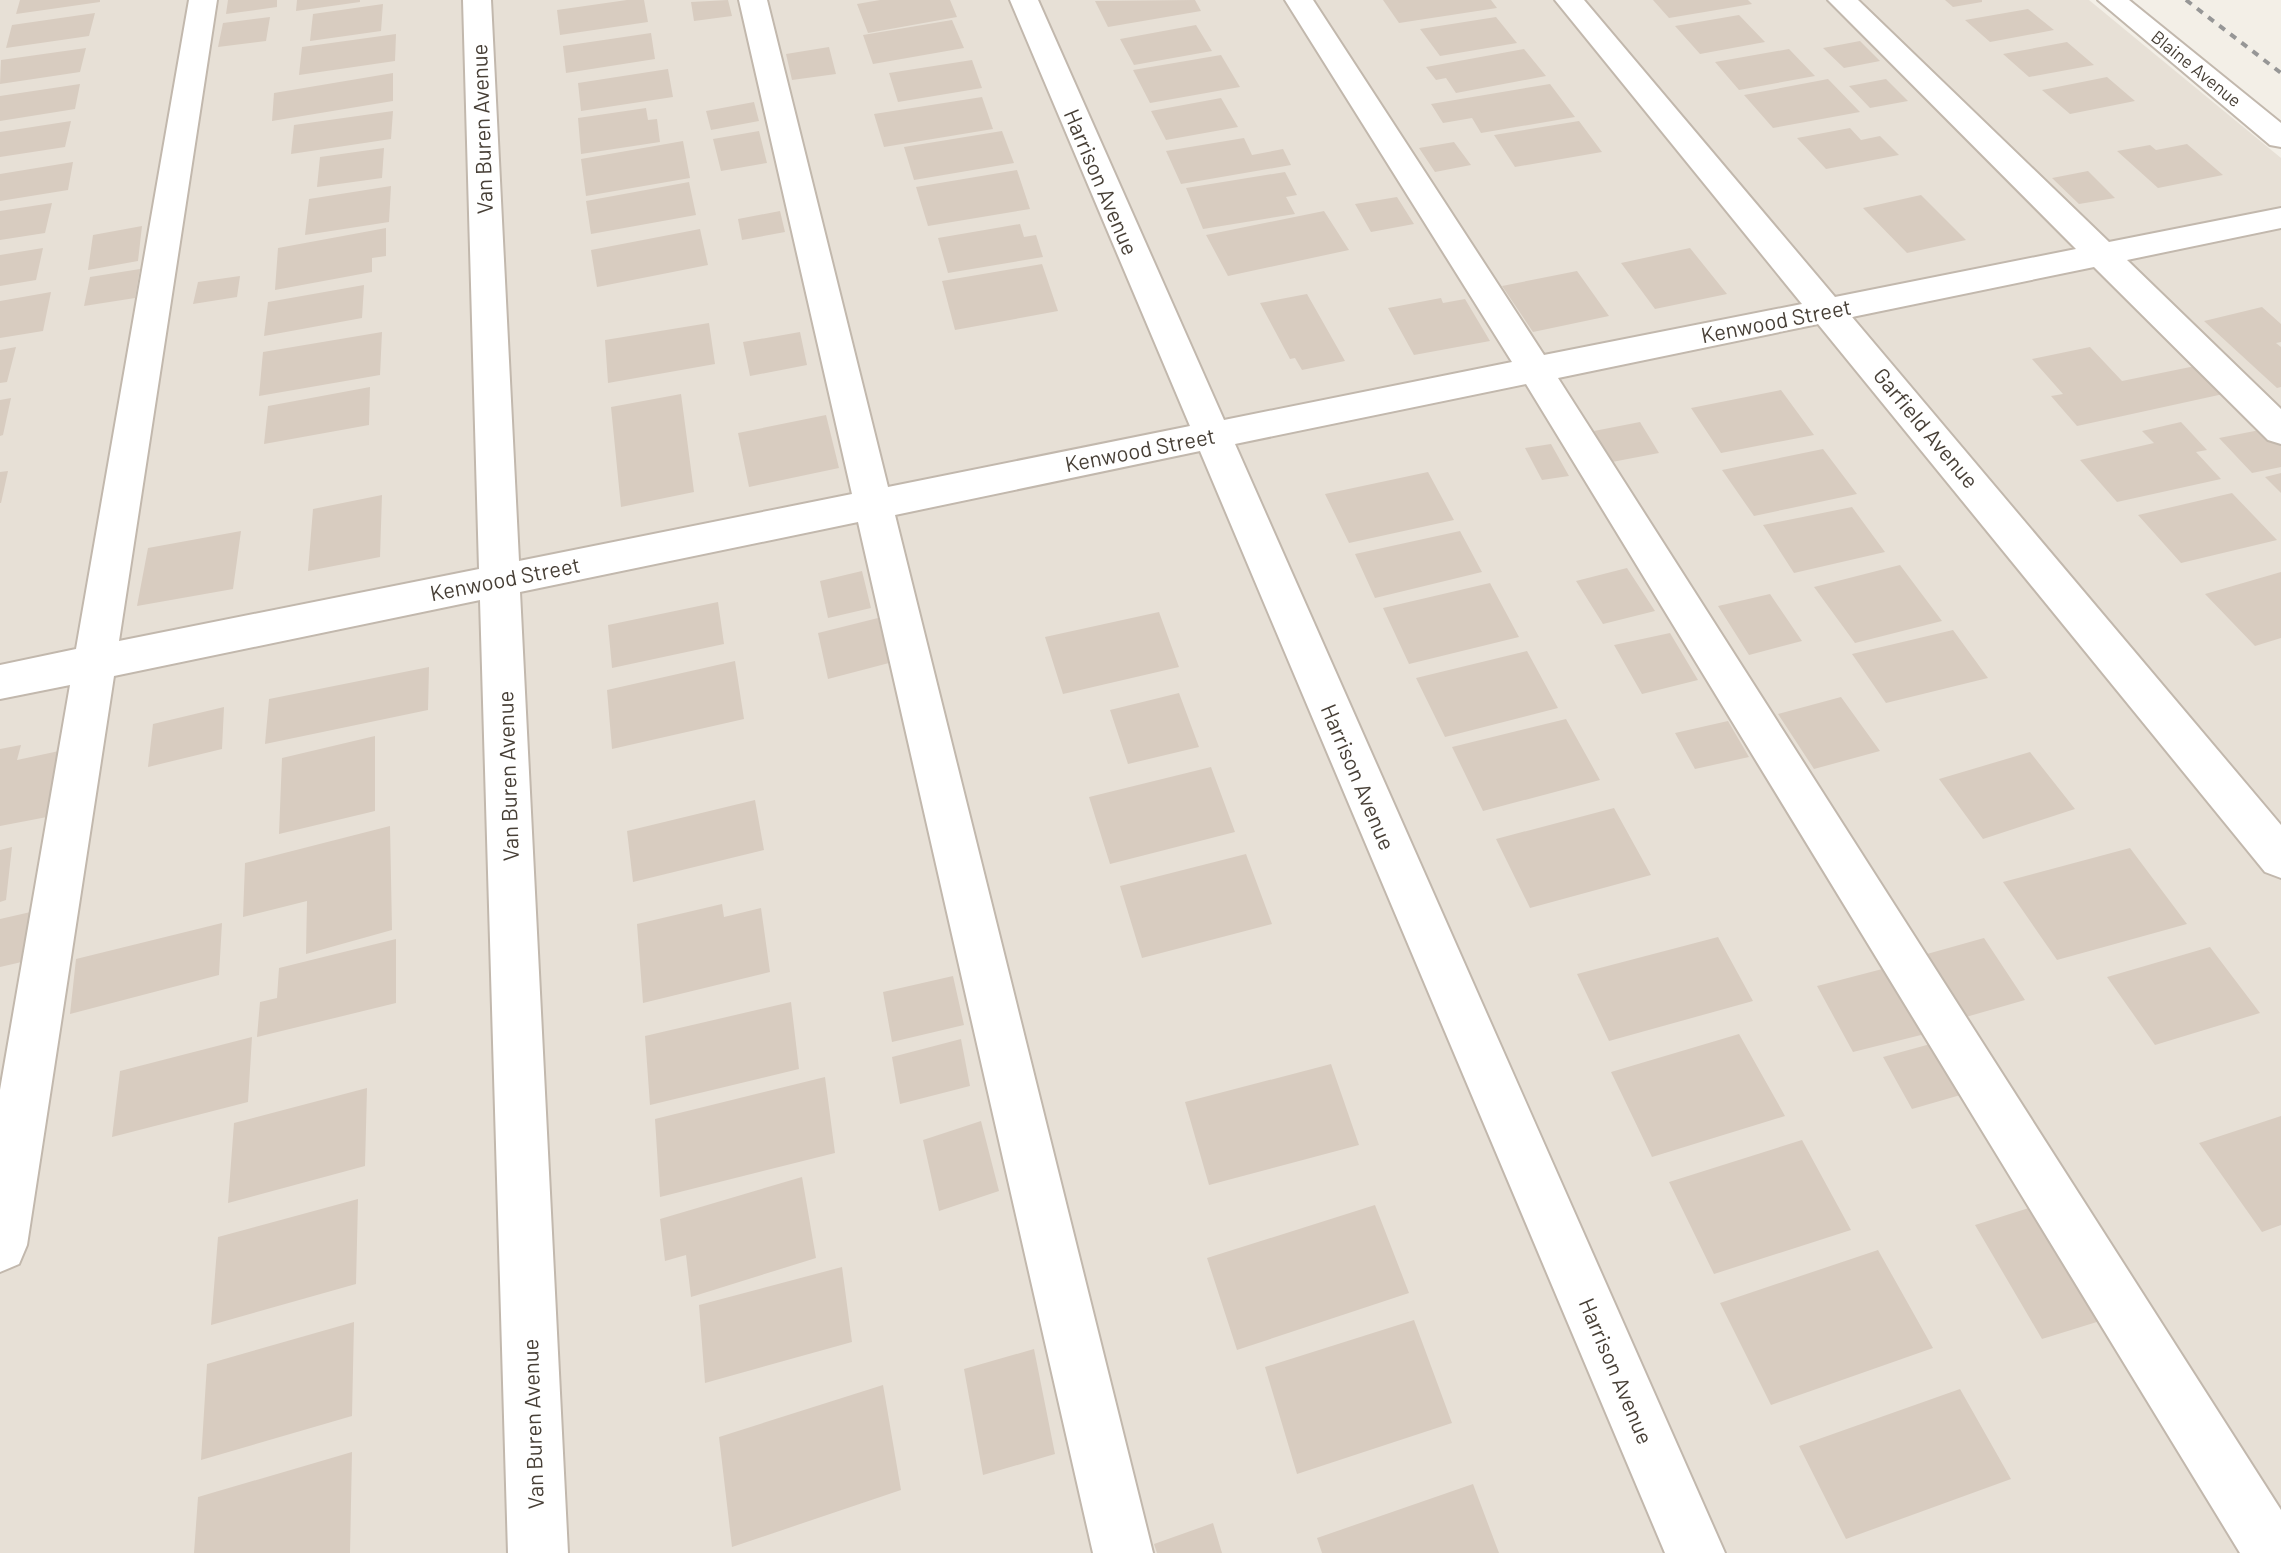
<svg xmlns="http://www.w3.org/2000/svg" width="2281" height="1553" font-family="Barlow,sans-serif">
<style>
.residential{fill:#e7e0d6}
.building{fill:#d8ccc0}
.lines{fill:none;stroke-linecap:round;stroke-linejoin:round}
.minor-casing{stroke:#c2b8ad;stroke-width:4}
.minor{fill:#fff;fill-rule:evenodd}
.rail{stroke:#969696;stroke-width:4;stroke-dasharray:7 7;stroke-linecap:butt}
.labels{text-anchor:middle;stroke-width:6;stroke-linejoin:round;paint-order:stroke}
.far-street-label{font-size:18px;fill:#473f36;stroke:#fff}
.street-label{font-size:22px;fill:#473f36;stroke:#fff}
</style>
<rect width="100%" height="100%" fill="#f3efe7"/>
<path class="residential" d="M0,0H2089L2281,158V1553H0Z"/>
<path class="building" d="M20,0H100V2L16,14Z
M228,0H277V7L226,14Z
M297,0H360V2L296,11Z
M627,0H644L648,22L560,35L557,10Z
M728,0L732,16L694,21L691,2Z
M880,0H950L957,17L868,33L857,4Z
M1195,0L1201,11L1108,27L1095,1Z
M1383,0H1491L1497,8L1399,23Z
M1653,0H1748L1752,4L1669,18Z
M1945,0H1982V2L1953,7Z
M383,4L381,31L310,41L313,14Z
M2028,9L2054,30L1990,42L1965,20Z
M95,13L89,36L6,48L12,25Z
M1739,15L1765,42L1700,54L1675,26Z
M270,17L266,41L218,47L223,23Z
M1496,17L1517,43L1440,56L1420,29Z
M952,20L964,48L873,64L863,35Z
M1196,25L1212,51L1134,65L1120,39Z
M651,33L655,59L566,73L563,46Z
M396,34L395,61L299,75L302,47Z
M1860,41L1880,61L1844,68L1823,48Z
M2067,42L2094,65L2029,77L2003,54Z
M829,47L836,74L792,80L786,54Z
M86,48L80,72L0,84L1,60Z
M1524,49L1546,76L1456,93L1446,78L1436,80L1426,67Z
M1789,49L1815,76L1739,90L1715,62Z
M1221,55L1240,87L1150,103L1133,70Z
M972,60L982,88L898,102L889,73Z
M668,69L673,97L581,111L578,83Z
M393,73V101L272,121L274,93Z
M2107,77L2135,101L2070,114L2042,90Z
M1828,79L1860,112L1773,128L1744,95Z
M1886,79L1908,101L1870,108L1849,86Z
M80,84L75,109L0,121V96Z
M1550,84L1575,117L1481,133L1472,118L1443,123L1431,104Z
M982,97L993,129L884,147L874,114Z
M1221,98L1238,127L1166,140L1151,111Z
M754,102L759,121L711,130L706,111Z
M646,108L648,120L657,119L660,142L581,154L578,118Z
M393,111L391,139L291,154L294,125Z
M71,121L65,147L0,157V132Z
M1579,121L1602,152L1515,167L1494,135Z
M1850,128L1861,140L1880,136L1899,155L1826,169L1797,138Z
M759,131L767,163L721,171L713,139Z
M1002,131L1014,163L914,180L904,147Z
M1244,138L1252,155L1283,149L1291,165L1181,184L1166,151Z
M683,141L690,178L586,196L581,159Z
M1454,142L1471,165L1435,172L1419,148Z
M2187,144L2223,175L2158,188L2117,151L2150,145L2156,150Z
M384,148L382,178L317,187L320,157Z
M73,162L68,190L0,201V174Z
M1017,170L1030,209L928,226L916,187Z
M2088,171L2115,198L2079,204L2052,178Z
M1285,172L1297,195L1286,197L1295,214L1203,229L1186,188Z
M689,182L696,215L591,234L586,201Z
M391,186L389,222L305,235L309,199Z
M1921,195L1966,240L1907,253L1863,208Z
M1397,197L1414,224L1371,232L1355,204Z
M52,203L45,233L0,240V211Z
M780,211L785,232L742,240L738,219Z
M1324,211L1349,250L1228,276L1206,235Z
M1020,224L1024,237L1036,235L1043,257L948,273L938,238Z
M142,226L138,261L88,270L93,235Z
M386,228V256L372,258V272L275,290L278,248Z
M700,229L708,265L597,287L591,250Z
M43,248L36,280L0,286V255Z
M1690,248L1727,294L1655,309L1621,263Z
M1042,264L1058,311L955,330L942,281Z
M140,269L135,298L84,306L90,277Z
M1577,271L1609,316L1533,332L1502,286Z
M240,276L237,297L193,304L198,282Z
M364,285L362,318L264,336L268,302Z
M51,292L43,331L0,338V301Z
M1307,294L1345,361L1302,370L1295,358L1290,359L1260,303Z
M1441,298L1443,303L1465,299L1490,341L1414,355L1388,308Z
M2262,307L2281,324V342L2276,343L2281,347V387L2277,388L2204,321Z
M709,323L715,364L608,383L605,340Z
M382,332L380,375L259,396L263,352Z
M800,332L807,365L750,376L743,342Z
M16,347L7,382L0,383V350Z
M2090,347L2122,381L2200,365L2228,393L2077,426L2051,396L2063,394L2032,359Z
M370,387L369,425L264,444L268,406Z
M1781,390L1814,435L1721,453L1691,408Z
M681,394L694,492L621,507L611,407Z
M11,398L3,435L0,436V400Z
M826,415L839,468L749,487L738,433Z
M1640,422L1659,453L1612,462L1594,431Z
M2181,422L2207,450L2196,452L2221,479L2117,502L2080,460L2154,443L2142,431Z
M2270,428L2281,440V467L2252,473L2219,438Z
M1551,444L1569,476L1542,480L1525,448Z
M1823,449L1857,494L1754,516L1722,470Z
M8,471L1,503H0V472Z
M1428,472L1454,520L1349,543L1325,494Z
M2281,473V493L2265,477Z
M2232,493L2277,540L2181,563L2138,515Z
M382,495L380,557L308,571L313,509Z
M1852,507L1885,552L1794,573L1763,525Z
M241,531L233,589L137,606L148,548Z
M1460,531L1482,572L1375,598L1355,554Z
M1900,565L1942,621L1855,643L1814,587Z
M1627,568L1655,611L1603,624L1576,581Z
M862,571L871,608L828,618L820,581Z
M2281,572V638L2255,646L2205,594Z
M1490,583L1519,637L1409,664L1383,608Z
M1770,594L1802,641L1749,655L1718,606Z
M718,602L724,644L612,668L608,625Z
M1159,612L1179,667L1063,694L1045,637Z
M878,618L889,663L828,679L818,633Z
M1953,630L1988,678L1886,703L1852,654Z
M1670,633L1698,680L1642,694L1614,645Z
M1527,651L1558,708L1445,737L1416,678Z
M735,661L744,719L612,749L607,690Z
M429,667L428,710L265,744L269,699Z
M1179,693L1199,747L1128,764L1110,710Z
M1841,697L1880,751L1814,769L1778,714Z
M224,707L222,749L148,767L153,724Z
M1566,719L1600,780L1483,811L1452,747Z
M1728,721L1749,757L1695,769L1675,733Z
M375,736V811L279,834L282,758Z
M21,745L17,760L59,751L47,817L0,826V749Z
M2030,752L2075,809L1983,839L1939,779Z
M1211,767L1235,832L1110,864L1089,797Z
M755,800L764,850L633,882L627,831Z
M1614,808L1651,875L1530,908L1496,839Z
M390,826L392,930L306,954L307,901L243,917L245,863Z
M12,847L6,900L0,902V850Z
M2130,848L2187,924L2057,960L2003,882Z
M1246,854L1272,924L1142,958L1120,886Z
M722,904L724,917L761,908L770,972L643,1003L637,924Z
M35,911L26,961L0,967V919Z
M222,923L219,975L70,1014L76,959Z
M1718,937L1753,1001L1609,1041L1577,974Z
M1984,938L2025,1000L1966,1017L1927,954Z
M396,939V1003L257,1037L260,1002L277,998L279,968Z
M2210,947L2260,1013L2155,1045L2107,977Z
M1890,967L1929,1033L1853,1052L1817,986Z
M953,976L964,1025L892,1042L883,992Z
M791,1002L799,1069L650,1105L645,1036Z
M1739,1034L1785,1116L1652,1157L1611,1072Z
M252,1037L248,1102L112,1137L120,1071Z
M961,1039L970,1086L900,1104L892,1057Z
M1934,1043L1964,1094L1912,1109L1883,1057Z
M1331,1064L1359,1145L1209,1185L1185,1102Z
M825,1077L835,1153L660,1197L655,1119Z
M367,1088L365,1166L228,1203L234,1123Z
M2281,1116V1225L2262,1232L2199,1143Z
M981,1121L999,1191L939,1211L923,1140Z
M1802,1140L1851,1230L1714,1274L1669,1182Z
M802,1177L816,1258L691,1297L686,1255L665,1261L660,1219Z
M358,1199L356,1284L211,1325L218,1237Z
M1375,1205L1409,1293L1237,1350L1207,1258Z
M2032,1207L2100,1321L2042,1339L1975,1225Z
M1878,1250L1933,1348L1771,1405L1720,1303Z
M842,1267L852,1342L705,1383L699,1305Z
M1414,1320L1452,1423L1297,1474L1265,1367Z
M354,1322L352,1416L201,1460L207,1364Z
M1034,1349L1055,1454L983,1475L964,1369Z
M883,1385L901,1490L732,1547L719,1437Z
M1960,1389L2011,1479L1846,1539L1799,1446Z
M352,1452L350,1553H194L198,1497Z
M1473,1484L1499,1553H1322L1317,1538Z
M1213,1523L1222,1553H1157L1154,1544Z"/>
<g class="lines">
<defs>
<path id="minor" d="M189,0H217L119,641L479,569L463,0H491L519,561L852,494L739,0H767L888,487L1190,426L1010,0H1038L1224,420L1512,362L1285,0H1313L1544,355L1802,304L1555,0H1584L1835,297L2076,249L1828,0H1858L2109,242L2281,208V228L2127,260L2281,409V444L2268,440L2094,267L1852,317L2281,825V878L2265,872L1818,324L1558,378L2281,1510V1553H2240L1526,384L1235,444L1725,1553H1665L1200,451L895,515L1153,1553H1093L858,522L520,592L568,1553H508L480,600L114,676L27,1245L19,1264L0,1272V1090L70,685L0,699V665L76,649Z
M2098,0H2129L2281,123V147L2270,145Z"/>
</defs>
<use href="#minor" class="minor-casing"/>
<use href="#minor" class="minor"/>
<path class="rail" d="M2186,0L2281,73"/>
</g>
<g class="labels">
<g class="far-street-label">
<text transform="translate(2196 69) rotate(39)" y="6">Blaine Avenue</text>
</g>
<g class="street-label">
<text transform="translate(482 129) rotate(-92)" y="8">Van Buren Avenue</text>
<text transform="translate(1101 182) rotate(67)" y="8">Harrison Avenue</text>
<text transform="translate(1776 321) rotate(-11)" y="8">Kenwood Street</text>
<text transform="translate(1926 428) rotate(50)" y="8">Garfield Avenue</text>
<text transform="translate(1140 450) rotate(-11)" y="8">Kenwood Street</text>
<text transform="translate(505 579) rotate(-11)" y="8">Kenwood Street</text>
<text transform="translate(508 776) rotate(-92)" y="8">Van Buren Avenue</text>
<text transform="translate(1358 777) rotate(67)" y="8">Harrison Avenue</text>
<text transform="translate(1616 1371) rotate(67)" y="8">Harrison Avenue</text>
<text transform="translate(533 1424) rotate(-92)" y="8">Van Buren Avenue</text>
</g>
</g>
</svg>
